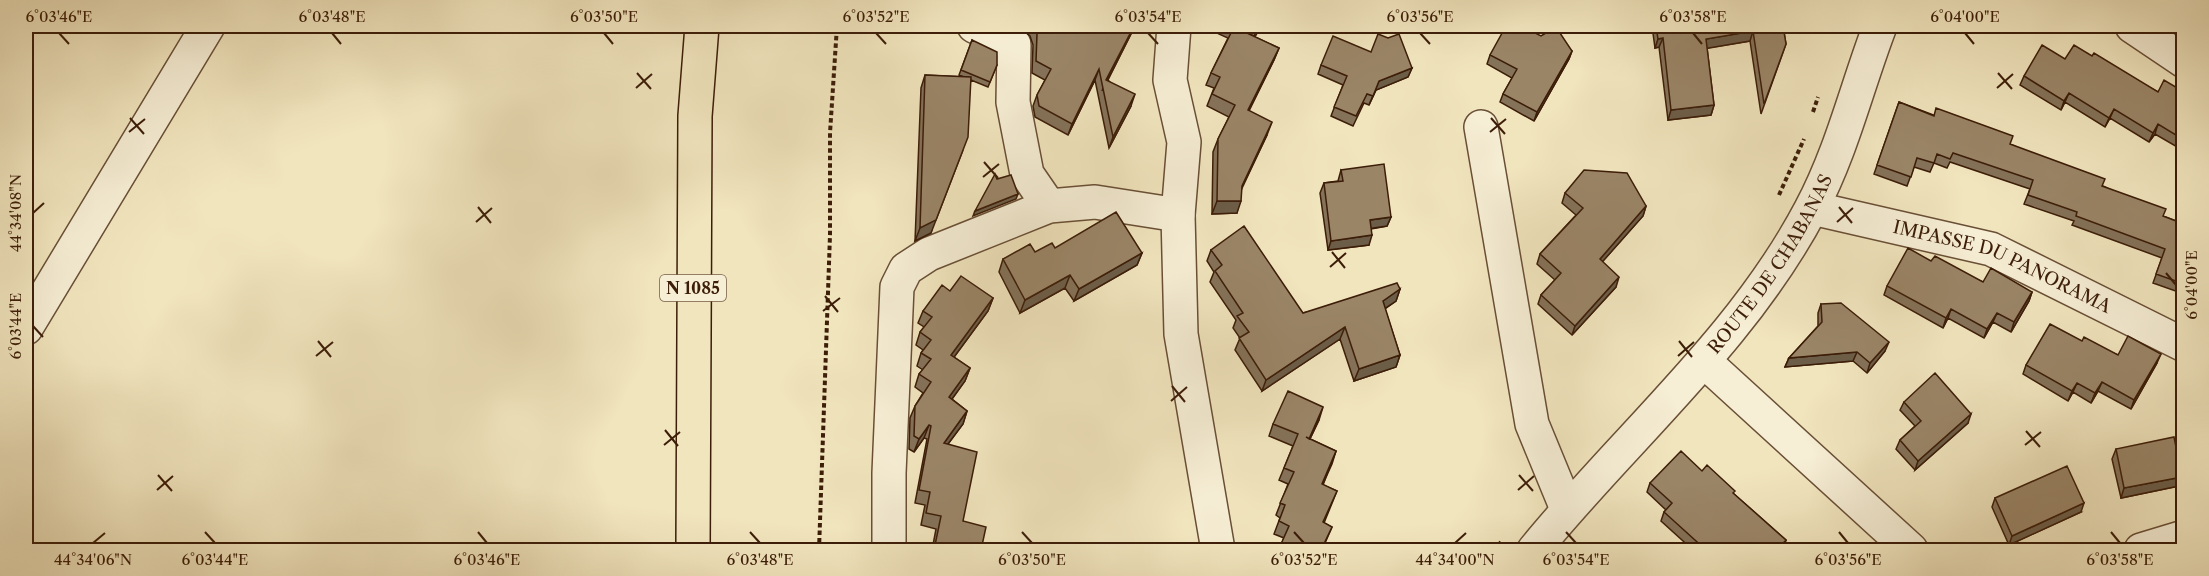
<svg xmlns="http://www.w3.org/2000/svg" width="2209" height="576" font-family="'Libre Caslon Text',serif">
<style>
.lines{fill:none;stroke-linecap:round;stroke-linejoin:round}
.minor-casing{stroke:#694f36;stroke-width:36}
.major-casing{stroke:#3c1d08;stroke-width:36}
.path{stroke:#3c1d08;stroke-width:4;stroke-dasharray:4.5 3;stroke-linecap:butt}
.minor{stroke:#f6eed5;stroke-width:33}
.major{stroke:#f1e5be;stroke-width:33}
.wall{fill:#847259;stroke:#3c1d08;stroke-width:1.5}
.shaded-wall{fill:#6c5d48;stroke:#3c1d08;stroke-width:1.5}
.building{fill:#9a8567;stroke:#3c1d08;stroke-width:1.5}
.ticks{fill:none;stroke:#3c1d08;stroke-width:2}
.labels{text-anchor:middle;stroke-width:4.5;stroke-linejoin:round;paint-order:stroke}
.shield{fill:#f6eed5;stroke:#745c46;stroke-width:1.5}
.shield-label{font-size:16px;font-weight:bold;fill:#3c1d08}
.street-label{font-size:18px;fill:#3c1d08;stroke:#f6eed5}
.neatline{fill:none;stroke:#3c1d08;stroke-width:2}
.ticks-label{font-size:15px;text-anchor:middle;fill:#3c1d08}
</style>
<rect width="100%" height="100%" fill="#f1e5be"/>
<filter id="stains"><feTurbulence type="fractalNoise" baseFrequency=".00333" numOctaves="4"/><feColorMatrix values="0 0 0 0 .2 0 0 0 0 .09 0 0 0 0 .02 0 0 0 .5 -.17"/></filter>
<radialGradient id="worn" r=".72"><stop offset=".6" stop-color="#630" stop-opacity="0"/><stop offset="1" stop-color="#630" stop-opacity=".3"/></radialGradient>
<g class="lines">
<defs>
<g id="minor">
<path d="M974,26L1014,45L1013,102L1027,174L1049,206"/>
<path d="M1174,26L1170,80L1184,142L1178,215L1181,334L1218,550"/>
<path d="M2132,26L2184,61"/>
<path d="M1481,127L1532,424L1567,509"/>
<path id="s1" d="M1812,208L1991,249L2184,345"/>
<path d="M26,328L208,26"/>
<path d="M1704,361L1911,550"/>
<path d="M889,550V473L897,287L906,269L929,254L1049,206L1095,202L1178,215"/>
<path id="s2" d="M1534,550C1626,437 1742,340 1811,209C1842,151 1857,86 1880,26"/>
<path d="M2141,550L2184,537"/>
</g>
<path id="major" d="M693,550L695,116L702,26"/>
</defs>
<use href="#minor" class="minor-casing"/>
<use href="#major" class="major-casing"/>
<path class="path" d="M1813,112L1818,97
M1779,195L1804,139
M819,550L830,235V133L837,26
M1494,550L1501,542"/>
<use href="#minor" class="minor"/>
<use href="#major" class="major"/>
</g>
<path class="wall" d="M1018,26H1135L1108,80L1131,106L1109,148L1095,80L1068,135L1035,117L1033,106L1037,95L1045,80L1032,73L1033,45L1030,36Z
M1212,26H1261L1255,37L1279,48L1274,60L1249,111L1267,135L1241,189L1237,213L1212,214L1213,152L1218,139L1229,117L1207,106L1214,88L1206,85L1211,73L1228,38L1210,30Z
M1652,26H1783L1786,44L1761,114L1750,41L1707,48L1714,105L1711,115L1668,120L1659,47L1655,48Z
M1541,36L1572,51L1569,59L1534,121L1500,102L1503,94L1512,78L1487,64L1490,55Z
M972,40L997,65L988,87L971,80L931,233L915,241L921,88L925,75L964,77L959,75Z
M2092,56L2158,92H2184V151L2155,134L2149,142L2110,118L2105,127L2065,102L2061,110L2020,85L2024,76L2065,59Z
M1321,65L1412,68L1408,77L1376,90L1369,105L1364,103L1353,126L1331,116L1343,85L1318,74Z
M1899,102L2010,144L2103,186L2163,216L2184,224V294L2153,283L2162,258L2072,225L2074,221L2024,204L2030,189L1950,162L1947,168L1934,163L1930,172L1914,167L1907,186L1874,174Z
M1341,170L1391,217L1387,226L1371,229L1369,245L1328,250L1320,193L1324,183L1338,181Z
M1565,193L1646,206L1643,216L1602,262L1616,287L1572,335L1538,304L1541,295L1555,280L1537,264L1540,254L1576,215L1562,203Z
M1055,248L1142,253L1137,265L1074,301L1065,288L1020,313L999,272L1003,259Z
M1211,250L1303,313L1400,289L1396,301L1385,309L1400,355L1396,367L1354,381L1340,339L1262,391L1235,350L1240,338L1233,328L1236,320L1210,282L1214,272L1207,261Z
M1931,261L1983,282L2032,292L2029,301L2011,332L1993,322L1984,338L1948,318L1943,328L1884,295L1887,286Z
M950,291L993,298L988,311L954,357L970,368L965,381L952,399L967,411L963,424L948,444L963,521L981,550H932L936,529L921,525L925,505L915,503L927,439L924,438L914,452L909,449L910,418L915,406L923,393L915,387L919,374L923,370L917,366L921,353L923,350L916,345L920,332L924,327L918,323L923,311Z
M1821,304L1885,351L1867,373L1853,361L1785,367L1789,358L1818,326V313Z
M2082,341L2118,355L2157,363L2131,409L2098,391L2091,403L2073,392L2068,401L2023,374L2026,365Z
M1904,402L1968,423L1915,470L1896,449L1900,440L1915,426L1900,410Z
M1319,420L1310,439L1336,451L1323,485L1337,491L1324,523L1332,527L1322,550H1279L1284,538L1274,534L1280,518L1276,515L1288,484L1279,480L1293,446L1269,436L1273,424Z
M2116,449L2179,486L2121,498L2112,459Z
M1702,471L1734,494L1786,540L1782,550H1693L1661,521L1664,512L1666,510L1647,492L1650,483Z
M1995,498L2081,512L2009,545L1992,507Z"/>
<path class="shaded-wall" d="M1134,26H1135L1134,28L1102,91L1106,80Z
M1957,26H1964L1956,29Z
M1978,26H1985L1976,30Z
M1753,31L1750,41L1703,49L1706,39Z
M1663,38L1659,47L1655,48L1658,39Z
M1279,48L1274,60L1243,122L1248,110Z
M1572,51L1569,59L1534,121L1537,112Z
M1412,68L1408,77L1376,90L1369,105L1379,81Z
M1099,69L1095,80L1068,135L1072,124Z
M2069,93L2065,102L2061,110L2064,101Z
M1135,94L1131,106L1109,148L1113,137Z
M1714,105L1711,115L1668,120L1671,110Z
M2114,109L2110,118L2105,127L2109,118Z
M1272,122L1267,135L1237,199L1242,186Z
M2158,124L2155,134L2149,142L2153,133Z
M963,150L931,233L915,241L920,228Z
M1018,194L1016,199L973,216L975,211Z
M1217,201H1241L1237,213L1212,214Z
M1646,206L1643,216L1596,269L1600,259Z
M1391,217L1387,226L1367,229L1370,220Z
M1372,235L1369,245L1328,250L1331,241Z
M1142,253L1137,265L1074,301L1079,289Z
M1070,275L1065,288L1020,313L1025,300Z
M1619,277L1616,287L1572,335L1575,326Z
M1400,289L1396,301L1378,313L1383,301Z
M2032,292L2029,301L2011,332L2014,322Z
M993,298L988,311L946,368L951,355Z
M1951,309L1948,318L1943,328L1946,318Z
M1997,313L1993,322L1984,338L1987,329Z
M1345,327L1340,339L1262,391L1266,380Z
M1889,342L1885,351L1867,373L1870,363Z
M1857,352L1853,361L1785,367L1789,358Z
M2161,354L2157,363L2131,409L2134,400Z
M1400,355L1396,367L1354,381L1359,369Z
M970,368L965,381L944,410L949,397Z
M2102,382L2098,391L2091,403L2095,393Z
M2077,383L2073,392L2068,401L2072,391Z
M1323,407L1319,420L1304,451L1309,439Z
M967,411L963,424L939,456L944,443Z
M1971,414L1968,423L1915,470L1918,461Z
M929,425L924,438L914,452L919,439Z
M1336,451L1332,464L1317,497L1322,484Z
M2182,477L2179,486L2121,498L2124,488Z
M2084,503L2081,512L2009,545L2012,536Z
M1786,540L1783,549L1782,550H1777Z"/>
<path class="building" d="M1035,26H1134L1106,80L1135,94L1113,137L1099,69L1072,124L1039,106L1037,95L1051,69L1036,61L1037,34Z
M1232,26H1259L1254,36Z
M1506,26H1521L1541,36L1556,27L1572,51L1537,112L1503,94L1517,69L1490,55Z
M1656,26H1783L1786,44L1764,104L1753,31L1706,39L1714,105L1671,110L1663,38L1658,39Z
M1234,27L1279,48L1248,110L1272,122L1242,186L1241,201H1217L1218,139L1235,105L1212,94L1220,77L1211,73Z
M1378,34L1388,38L1399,34L1412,68L1379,81L1373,96L1367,94L1356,116L1334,107L1347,76L1321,65L1333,36L1371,52Z
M972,40L997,52V65L990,82L961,70Z
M2042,45L2065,59L2074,45L2092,56L2094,53L2158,92L2164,80L2184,92V140L2158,124L2153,133L2114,109L2109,118L2069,93L2064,101L2024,76Z
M925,75L971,77L968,137L936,220L920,228Z
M1899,102L1934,116L1936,108L2013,136L2010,144L2105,179L2102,186L2166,209L2163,216L2184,224V284L2156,274L2165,249L2076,216L2077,212L2028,195L2033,180L1953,153L1950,159L1937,154L1934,163L1917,158L1911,177L1877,165Z
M1384,164L1391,217L1370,220L1372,235L1331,241L1324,183L1343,181L1341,170Z
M1584,170L1627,173L1646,206L1600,259L1619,277L1575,326L1541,295L1561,273L1540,254L1583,208L1565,193Z
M995,174L997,179L1011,175L1018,194L975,211Z
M1116,212L1142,253L1079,289L1070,275L1025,300L1003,259L1030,244L1035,252L1052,243L1055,248Z
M1244,226L1303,313L1397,283L1400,289L1383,301L1400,355L1359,369L1345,327L1266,380L1239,338L1249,332L1237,316L1243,313L1215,271L1222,265L1211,250Z
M1908,248L1931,261L1935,256L1983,282L1991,268L2032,292L2014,322L1997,313L1987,329L1951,309L1946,318L1887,286Z
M961,276L993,298L951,355L970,368L949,397L967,411L944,443L977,452L963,521L986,527L981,550H934L941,516L926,513L930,492L919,490L931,426L929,425L919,439L914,436L915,406L931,382L919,374L931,359L921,353L931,340L920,332L932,317L923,311L942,285L950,291Z
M1841,303L1889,342L1870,363L1857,352L1789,358L1822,322L1821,304Z
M2050,324L2082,341L2084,337L2118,355L2128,336L2161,354L2134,400L2102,382L2095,393L2077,383L2072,391L2026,365Z
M1935,373L1971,414L1918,461L1900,440L1921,421L1904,402Z
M1288,391L1323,407L1309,439L1306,437L1336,451L1322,484L1337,491L1323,522L1332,527L1321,550H1293L1294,549L1281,544L1289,526L1279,521L1285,505L1280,503L1294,472L1284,468L1298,434L1273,424Z
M2174,437L2182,477L2124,488L2116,449Z
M1681,451L1702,471L1707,465L1735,491L1733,493L1786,540L1777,550H1706L1664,512L1672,503L1650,483Z
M2067,466L2084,503L2012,536L1995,498Z
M1115,543L1121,550H1104Z"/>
<path class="ticks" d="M59,33L69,44M332,33L341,44M604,33L613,44M876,33L886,44M1148,33L1158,44M1420,33L1430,44M1693,33L1702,44M1965,33L1974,44M637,73L651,89M1998,73L2012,89M636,88L652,74M1997,88L2013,74M130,118L144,134M1491,118L1505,134M129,132L145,119M1490,132L1506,119M984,162L998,178M983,177L999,164M478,207L491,223M1839,207L1852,223M33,213L44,203M476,222L492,208M1837,222L1853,208M1332,252L1345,268M1330,267L1346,253M2166,273L2176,285M825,296L838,312M823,311L840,298M33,326L43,337M318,341L331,357M1679,341L1692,357M316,356L333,342M1678,356L1694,342M1172,386L1185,402M1171,401L1187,387M665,430L678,446M2026,431L2040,447M664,445L680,432M2025,445L2041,432M158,475L172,491M1519,475L1533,491M157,490L173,476M1518,490L1534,476M205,532L215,543M478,532L487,543M750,532L760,543M1022,532L1032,543M1294,532L1304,543M1566,532L1576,543M1839,532L1848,543M2111,532L2120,543M93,543L105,533M1455,543L1466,533"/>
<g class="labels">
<rect class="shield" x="660" y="275" width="66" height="26" rx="4.5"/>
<g class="shield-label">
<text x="693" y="294">N 1085</text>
</g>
<g class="street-label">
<text dy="6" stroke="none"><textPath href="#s2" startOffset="372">ROUTE DE CHABANAS</textPath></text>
<text dy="6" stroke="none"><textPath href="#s1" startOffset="200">IMPASSE DU PANORAMA</textPath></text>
</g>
</g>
<rect width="2209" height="576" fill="none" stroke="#f1e5be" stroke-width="66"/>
<rect x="33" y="33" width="2143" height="510" class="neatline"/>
<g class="ticks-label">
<text x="59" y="22">6°03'46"E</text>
<text x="332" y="22">6°03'48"E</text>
<text x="604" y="22">6°03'50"E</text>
<text x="876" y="22">6°03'52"E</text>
<text x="1148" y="22">6°03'54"E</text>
<text x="1420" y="22">6°03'56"E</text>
<text x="1693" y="22">6°03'58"E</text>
<text x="1965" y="22">6°04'00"E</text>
<text transform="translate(16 213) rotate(-90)" y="5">44°34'08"N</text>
<text transform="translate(2192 285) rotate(-90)" y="5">6°04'00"E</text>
<text transform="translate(16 326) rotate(-90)" y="5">6°03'44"E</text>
<text x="93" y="565">44°34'06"N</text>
<text x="215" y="565">6°03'44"E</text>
<text x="487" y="565">6°03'46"E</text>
<text x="760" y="565">6°03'48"E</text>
<text x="1032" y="565">6°03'50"E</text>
<text x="1304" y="565">6°03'52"E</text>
<text x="1455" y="565">44°34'00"N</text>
<text x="1576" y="565">6°03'54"E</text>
<text x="1848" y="565">6°03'56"E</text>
<text x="2120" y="565">6°03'58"E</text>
</g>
<rect width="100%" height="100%" filter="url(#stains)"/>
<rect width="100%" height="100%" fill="url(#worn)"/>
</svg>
